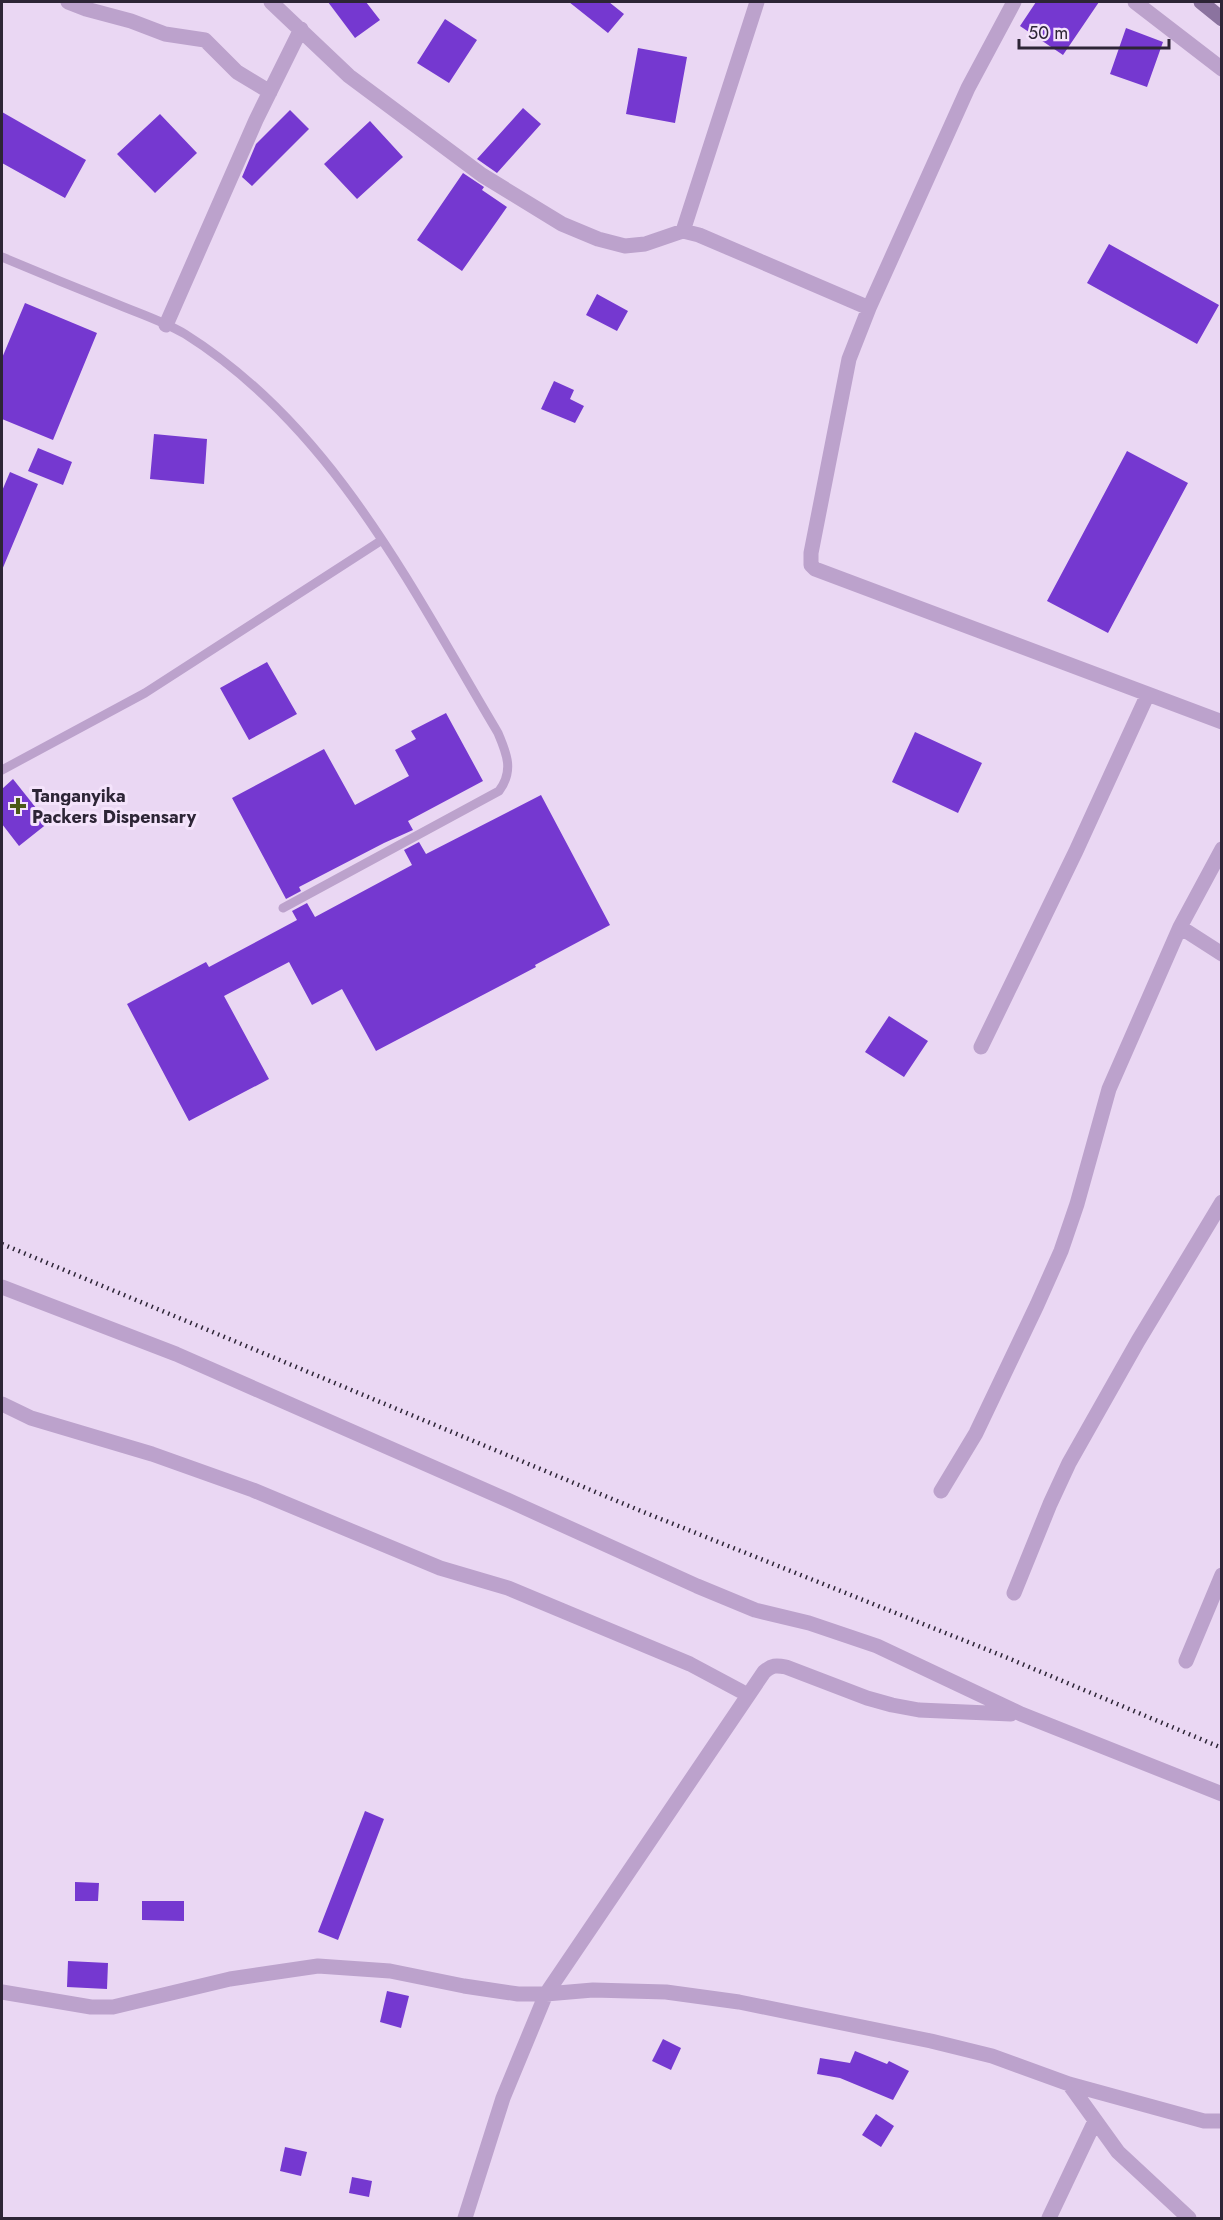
<svg xmlns="http://www.w3.org/2000/svg" width="1223" height="2220" font-family="Jost,sans-serif">
<style>
.building{fill:#7538d0}
.lines{fill:none;stroke-linecap:round;stroke-linejoin:round}
.service{stroke:#bca2cc;stroke-width:9}
.minor{stroke:#bca2cc;stroke-width:15}
.secondary{stroke:#8b739f;stroke-width:15}
.rail{stroke:#2d2536;stroke-width:4.5;stroke-dasharray:1.5 4.5;stroke-linecap:butt}
.poi-dot{fill:#4b5a18;stroke:#f4e3fb;stroke-width:2}
.labels{text-anchor:middle;stroke-width:6;stroke-linejoin:round;paint-order:stroke}
.poi-label{font-size:18px;font-weight:bold;fill:#2d2536;stroke:#f4e3fb;text-anchor:start}
</style>
<rect width="100%" height="100%" fill="#ead7f3"/>
<path class="building" d="M328,2H366L380,20L355,38Z
M569,2H609L624,14L608,33Z
M1036,2H1099L1063,55L1020,26Z
M445,19L477,40L449,83L417,63Z
M1126,28L1163,42L1147,87L1110,74Z
M638,48L687,57L675,123L626,114Z
M523,108L541,124L497,173L477,159Z
M290,110L309,129L252,186L242,177L256,144Z
M2,112L86,160L65,198L2,163Z
M160,114L197,153L155,193L117,154Z
M370,121L403,157L357,199L324,164Z
M463,173L484,187L482,190L507,207L462,271L417,240Z
M1109,244L1219,305L1197,344L1087,283Z
M597,294L628,311L617,331L586,315Z
M25,303L97,333L53,440L2,419V358Z
M554,381L574,390L570,399L584,406L575,423L541,409Z
M154,434L207,439L204,484L150,479Z
M38,448L72,462L63,485L28,471Z
M1127,451L1188,483L1108,633L1047,601Z
M10,472L38,484L2,570V491Z
M267,662L297,714L249,740L220,688Z
M446,713L483,781L408,821L413,830L384,843L299,887L301,891L286,899L232,798L324,749L355,805L409,776L395,750L416,739L411,731Z
M915,732L982,763L958,813L892,782Z
M13,779L48,823L19,846L2,824V789Z
M541,795L610,925L535,965L536,967L376,1051L342,989L312,1005L289,962L224,996L269,1079L189,1121L127,1004L206,962L209,967L297,920L292,911L307,903L315,917L412,865L404,850L419,842L426,854Z
M889,1016L928,1041L904,1077L865,1052Z
M365,1811L384,1819L338,1940L318,1932Z
M75,1882L99,1883L98,1901H75Z
M142,1901H184V1921L142,1920Z
M68,1961L108,1963L107,1989L67,1987Z
M387,1991L409,1996L401,2028L380,2022Z
M663,2039L681,2048L671,2070L652,2061Z
M855,2051L887,2064L889,2061L909,2071L893,2100L840,2078L817,2074L820,2058L850,2063Z
M876,2114L894,2126L881,2147L862,2135Z
M285,2147L307,2152L301,2176L280,2171Z
M352,2177L372,2181L369,2197L349,2193Z"/>
<g class="lines">
<path class="service" d="M2,257C40,273 79,289 119,305C141,314 165,322 185,334C333,427 412,589 498,733C507,754 514,771 499,791L283,908
M2,770L145,693L382,540"/>
<path class="minor" d="M68,2L86,9L131,21L165,34L205,40L237,72L270,92
M271,2L349,76L482,175L562,224L598,239L625,246L645,244L683,231L699,235L869,308
M1014,2L968,88L869,308L849,359L811,553V565L815,569L1222,722
M1135,2L1222,69
M683,231L757,2
M166,325L256,120L301,29
M1180,927L1222,954
M981,1047L1076,851L1147,696
M2,1287L176,1354L512,1502L697,1586L755,1610L809,1623L877,1646L1021,1714L1222,1794
M2,1404L31,1418L152,1454L253,1490L440,1568L508,1588L690,1664L748,1695
M941,1491L976,1433L1037,1305L1061,1251L1077,1204L1109,1089L1180,927L1222,849
M1014,1593L1050,1504L1069,1463L1138,1341L1222,1202
M1186,1661L1222,1575
M2,1992L91,2007H113L230,1979L318,1966L390,1971L464,1986L518,1994H546L593,1990L666,1992L739,2002L931,2041L992,2056L1069,2084L1204,2121H1222
M1069,2084L1118,2152L1189,2218
M465,2218L503,2098L546,1994L764,1672C772,1665 776,1665 786,1667L867,1698L892,1705L919,1710L1011,1714
M1049,2218L1095,2121"/>
<path class="secondary" d="M1201,2L1222,19"/>
<path class="rail" d="M2,1244L641,1511L1003,1656L1222,1748"/>
</g>
<path class="poi-dot" d="M15 797h6v6h6v6h-6v6h-6v-6h-6v-6h6z"/>
<g class="labels">
<g class="poi-label">
<text x="32" y="802">Tanganyika<tspan x="32" dy="21">Packers Dispensary</tspan></text>
</g>
</g>
<rect width="1223" height="2220" fill="none" stroke="#2d2536" stroke-width="6"/>
<path d="M1019 39v9h150v-9" fill="none" stroke="#2d2536" stroke-width="3"/>
<text x="1028" y="39" font-size="18" fill="#2d2536" stroke="#f4e3fb" stroke-width="4.5" paint-order="stroke">50 m</text>
</svg>
